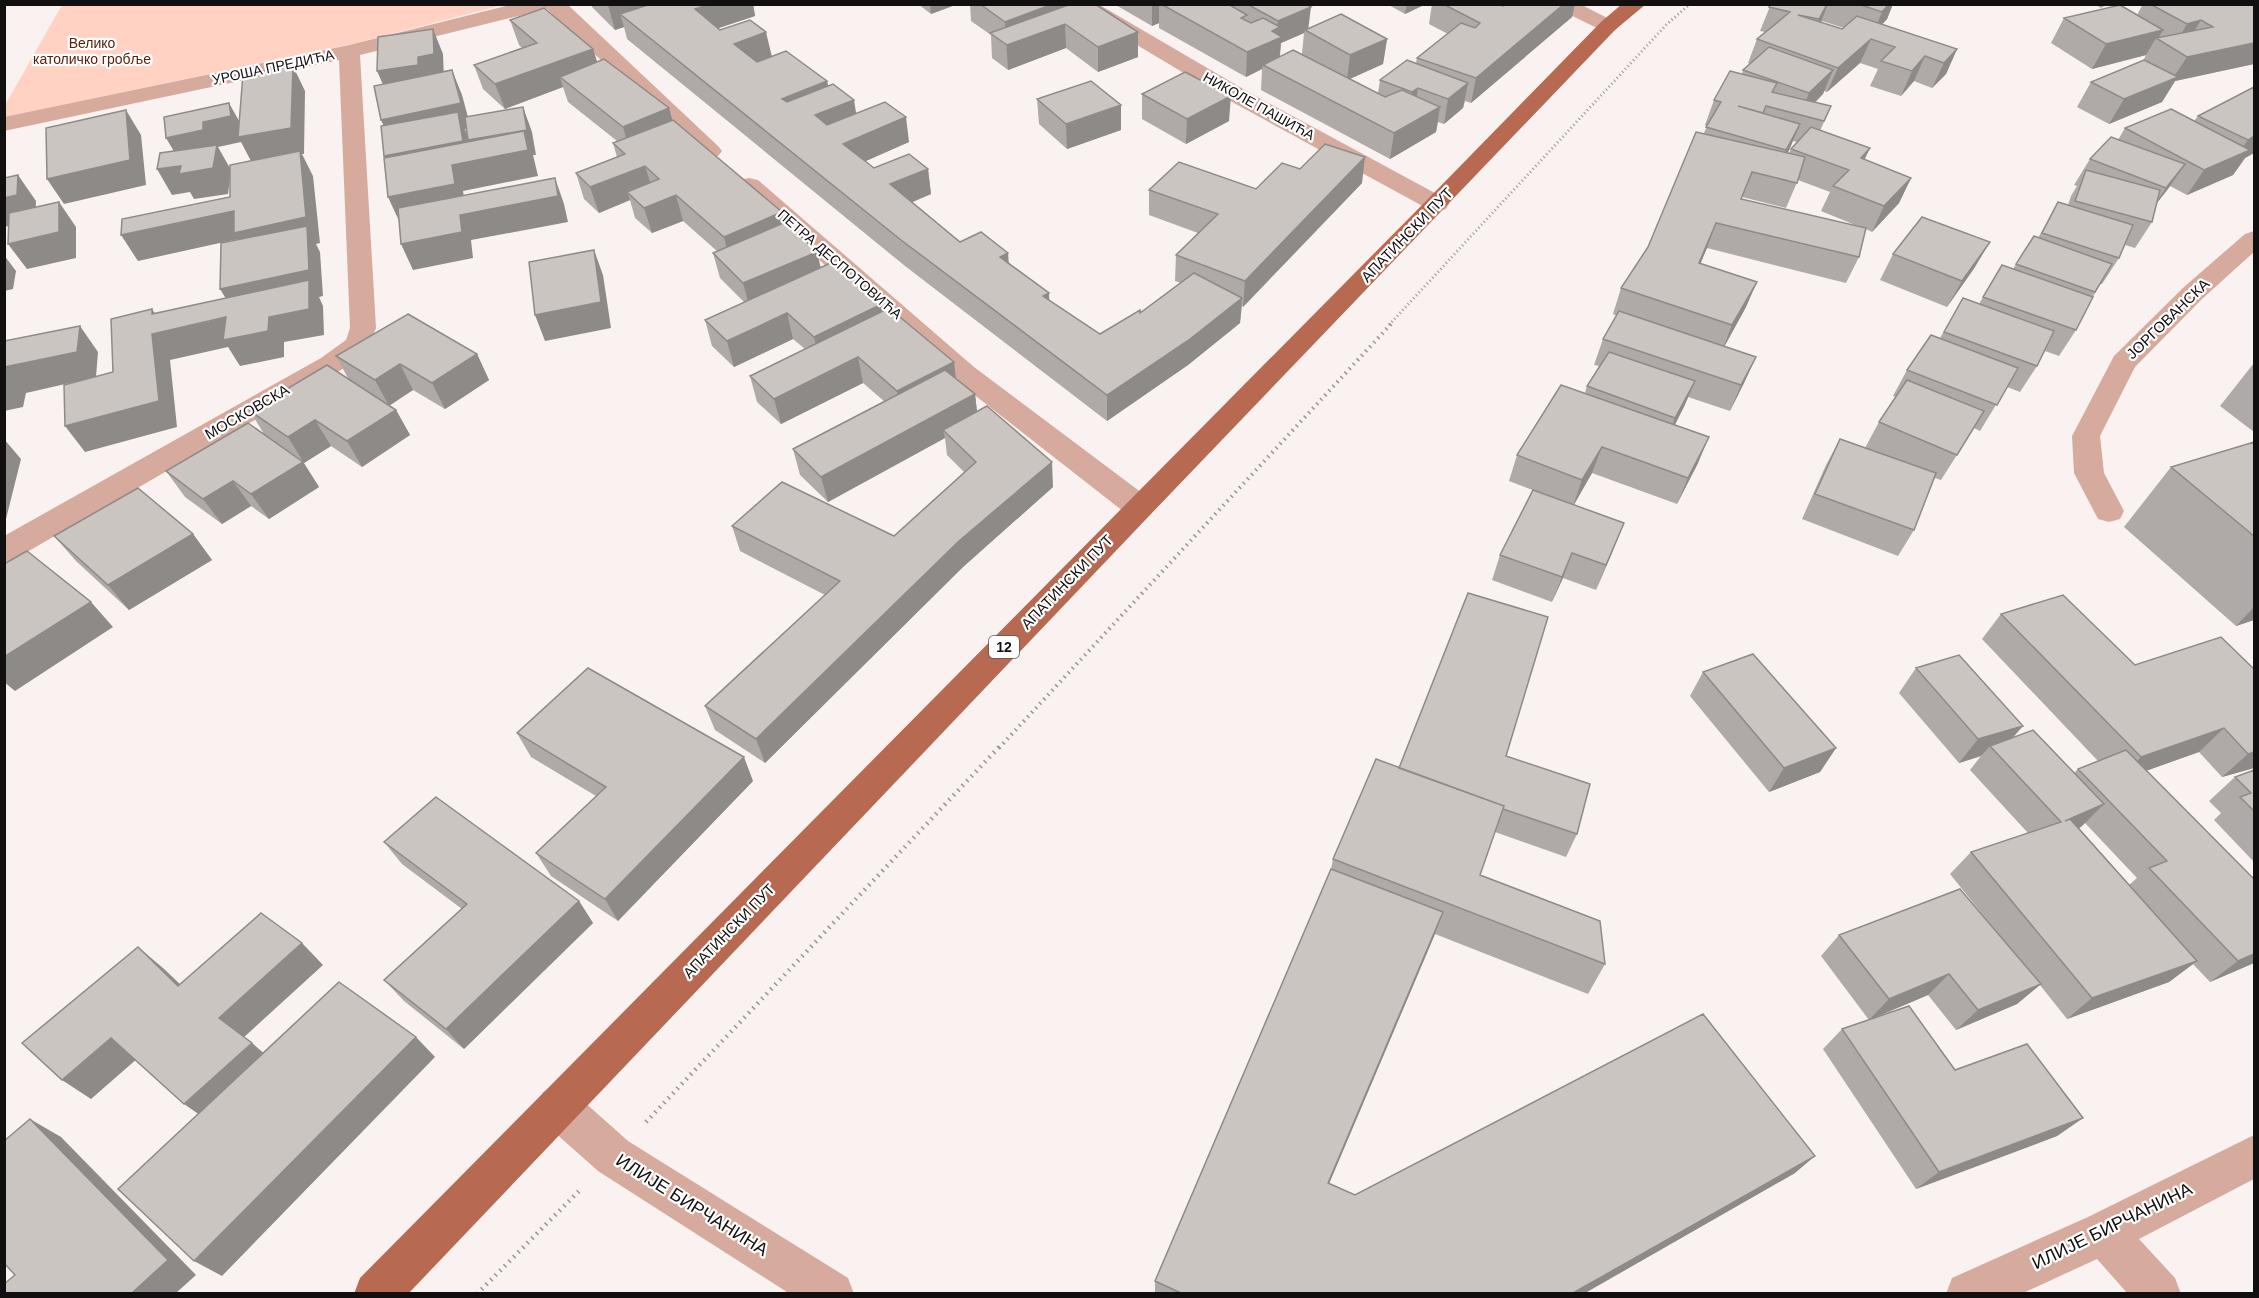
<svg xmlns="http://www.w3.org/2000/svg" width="2259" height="1298" font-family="Arial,sans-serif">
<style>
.green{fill:#ffd2c4}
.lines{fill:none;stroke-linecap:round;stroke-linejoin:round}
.path-far2{stroke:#9a9594;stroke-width:3;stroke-dasharray:1 3;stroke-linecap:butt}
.path-far1{stroke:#9a9594;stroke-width:4;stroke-dasharray:1.5 4.5;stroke-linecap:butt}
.path{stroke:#9a9594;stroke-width:4.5;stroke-dasharray:1.5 5;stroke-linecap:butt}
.minor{fill:#d6aa9c;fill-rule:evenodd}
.major{fill:#b76a51;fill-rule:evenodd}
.wall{fill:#afa9a7;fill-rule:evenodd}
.shaded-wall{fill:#8e8a88}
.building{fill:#cbc5c2;stroke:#8e8a88;stroke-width:1.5}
.labels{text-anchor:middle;stroke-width:4.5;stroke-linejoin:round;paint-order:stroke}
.far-park-label{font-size:14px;fill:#5c200a;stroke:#fff}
.far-street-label{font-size:14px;fill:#110f0f;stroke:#fff}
.shield{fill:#fff;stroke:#585757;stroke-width:1.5}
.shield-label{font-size:14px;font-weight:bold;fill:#110f0f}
.street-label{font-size:15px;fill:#110f0f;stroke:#fff}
.near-street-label{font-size:18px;fill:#110f0f;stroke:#fff}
</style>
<rect width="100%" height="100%" fill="#f9f2f0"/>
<path class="green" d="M62,5H503L356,43L5,117V105Z"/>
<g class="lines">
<path class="path-far2" d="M1389,325L1667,24L1690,4"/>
<path class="path-far1" d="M999,748L1391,324"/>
<path class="path" d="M646,1122L1000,746
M477,1294L580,1190"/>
<path class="minor" d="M514,4H567L718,146L722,151L718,156L710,158L702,156L547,9L360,55L376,328L368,350L341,370L15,559L4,562V536L321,358L346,340L350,328L339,60L4,131V117L349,45Z
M1072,4H1098L1250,93L1446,199L1449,204L1446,209L1437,211L1428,209L1234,103L1075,8Z
M1553,4H1580L1615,22L1619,26L1615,30L1608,32L1601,30L1556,8Z
M749,178L758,180L974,367L1150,499L1154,507L1150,515L1139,518L1128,515L954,379L740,190L737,185L740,180Z
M2254,231V252L2202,299L2135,367L2100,436L2104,473L2124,511L2120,519L2109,522L2098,519L2074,473L2072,436L2114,356L2184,287L2245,234Z
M558,1086L573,1092L628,1141L848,1278L854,1294H790L598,1171L543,1122L537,1107L543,1092Z
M2254,1135V1179L2139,1239L2175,1278L2181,1294H2128L2097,1259L2021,1294H1946L1952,1278L2088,1217Z"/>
<path class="major" d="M1622,4H1646L1615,30L1150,515L408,1294H354L360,1278L1428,199L1601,22Z"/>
</g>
<path class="wall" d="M591,4H753L755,16L718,28L772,57L827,81L828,85L857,114L909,142L865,161L874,168L928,169L931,194L912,202L960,242L1009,263L1049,300L1100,334L1140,313L1181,283L1175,281L1176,255L1198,233L1149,215V190L1256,189L1300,169L1362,183L1243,307L1242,306L1240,323L1188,365L1107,421L905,266L627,39L624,27L615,30L592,7Z
M918,4H958L931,14Z
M970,4H1095L1138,57L1098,72L1066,48L1008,70L992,58L991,35L971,21Z
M1114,4H1306L1308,28L1387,39L1383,64L1350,79L1378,93L1380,80L1416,63L1417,58L1448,34L1429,24L1432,4H1575L1572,17L1471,103L1465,101L1463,108L1444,124L1438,122L1436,132L1390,159L1261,90L1262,69L1246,77L1159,28V23L1152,26ZM1304,33L1302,54L1310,59L1280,57L1281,43Z
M1387,4H1426L1405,14Z
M1771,4H1893L1887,19L1882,24L1957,49L1946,74L1932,88L1914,81L1901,96L1870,86L1878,69L1860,63L1827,92L1824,91L1823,94L1815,103L1831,106L1820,131L1870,148L1864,160L1911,178L1899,203L1872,232L1866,229L1859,257L1846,283L1707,248L1700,263L1746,307L1724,346L1756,357L1744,383L1730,411L1688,397L1675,425L1698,463L1677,504L1592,473L1574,505L1614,548L1596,590L1563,578L1552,602L1492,580L1500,555L1548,496L1509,481L1517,455L1585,393L1587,386L1599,366L1594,365L1603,339L1617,316L1613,314L1621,288L1648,247L1704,133L1707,126L1705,125L1714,100L1742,74L1743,70L1750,64L1748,63L1757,39L1765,32L1760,31ZM1822,21L1844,28L1842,29L1821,22ZM1793,141L1797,142L1791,149L1789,153H1788ZM1798,180L1830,192L1821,211L1860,227L1741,199L1742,197L1786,208Z
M2094,4H2108L2101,8Z
M2143,4H2254V64L2175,81L2162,102L2109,124L2077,107L2091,82L2143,61L2146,55L2092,69L2051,43L2064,18L2137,15Z
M510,20L593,49L597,62L669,108L672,120L784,223L821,267L882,304L884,311L954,362L956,379L975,394L977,412L1053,487L963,567L765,763L715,730L705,706L825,595L740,551L732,526L894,536L964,472L947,455L945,438L828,502L800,475L793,449L885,402L863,383L781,424L757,402L750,376L805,349L793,339L734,367L712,346L705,320L744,302L720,278L713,253L717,251L683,221L652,233L635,218L630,200L599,213L584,199L576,173L617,157L613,143L617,141L568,102L563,87L505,109L483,89L474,65L522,48L519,45Z
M2254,87V153L2245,158L2233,175L2187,195L2170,186L2156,204L2152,222L2135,248L2125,245L2119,258L2102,284H2100L2093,297L2076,330L2059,356L2045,351L2037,366L2020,392L2007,387L1980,431L1974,428L1941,480L1935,478L1914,530L1898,556L1802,519L1826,465L1840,439L1865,448L1879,422L1896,397L1893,396L1907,370L1940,338L1963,298L1979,304L2002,265L2013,269L2034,236L2038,238L2058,202L2068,205L2071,196L2077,186L2074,185L2090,159L2118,140L2125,128L2194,121L2198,116Z
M1142,94L1229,121L1186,144L1142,119Z
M1037,99L1121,105V130L1067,149L1039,124Z
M1893,254L1975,267L1947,307L1880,280Z
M477,354L489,380L445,409L413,390L389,405L396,410L410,435L362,467L331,446L304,463L319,487L269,519L251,506L222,524L185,497L166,471L264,434L250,411L349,380L336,356Z
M2254,363V432L2220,406Z
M2254,442V620L2236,626L2124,527L2171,467Z
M193,534L212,560L129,610L76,561L54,536Z
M2001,614L2135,665L2254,669V768L2222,777L2199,752L2146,771L2254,879V963L2210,982L2193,964L2169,982L2067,1019L2040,985L2017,1004L1956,1030L1928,995L1869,1020L1821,956L1839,935L2000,936L1950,874L1971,852L2028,833L1970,770L1981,756L1959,763L1899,693L1916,668L2013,738L2074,773L2078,769L2098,761L1982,639ZM2085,823L2137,878L2129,885L2079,828Z
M1703,672L1836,748L1820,772L1769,792L1690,696Z
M517,733L753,781L618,921L551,876L536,853L596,796L531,757Z
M1506,756L1577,834L1566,857L1495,832L1480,875L1605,964L1588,994L1435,934L1329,1184L1355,1195L1795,1173L1585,1293H1155V1281L1331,869L1333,859L1399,768Z
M2254,770V862L2214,820L2221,813L2209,801L2235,777Z
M384,842L579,901L593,923L464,1049L404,1001L384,980L462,909L402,864Z
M1842,1029L1955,1070L2083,1118L2057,1136L1916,1189L1823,1049Z"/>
<path class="shaded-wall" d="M610,4H694L620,14L624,27L615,30L608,5Z
M710,4H753L755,16L701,34L695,9Z
M930,4H958L931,14Z
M1053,4H1078V20L1065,25L1066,48L1008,70L1005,22Z
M1152,4H1159V23L1152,26Z
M1407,4H1426L1405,14Z
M1564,4H1575L1572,17L1471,103L1476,78Z
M1827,4H1828L1821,22L1809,44L1819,19Z
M1889,4H1893L1887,19L1872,36L1882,12Z
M1311,7L1308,31L1305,30L1304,33L1281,43L1279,62L1263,65L1262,69L1246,77L1247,52L1272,31L1277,29L1278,21Z
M2201,20L2186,45L2172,49L2187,24Z
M433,29L443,54L444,79L388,96L377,71L418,57Z
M2163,30L2158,39L2156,38L2146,55L2092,69L2106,44Z
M766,32L772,57L739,68L734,44Z
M1138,32V57L1098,72V47Z
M1387,39L1383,64L1347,80L1350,55Z
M1871,39L1860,63L1827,92L1838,68Z
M2254,43V64L2175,81L2162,102L2109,124L2124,99L2173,78L2187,57Z
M593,49L601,74L560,77L563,87L505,109L495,84Z
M1957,49L1946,74L1932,88L1944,63Z
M1925,56L1914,81L1901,96L1912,71Z
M293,66L305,91L304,154H302L313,176L320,243L316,244L320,252L323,296L319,297L323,306L324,335L284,342V357L240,366L228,347L170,360L177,427L85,452L65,426L152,334V309L166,331L236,315L220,289L238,239L138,261L121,235L234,211L252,163L241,142L218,147L231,170L228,194L194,199L190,192L172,195L157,169L181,163L166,138L203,122L229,103L243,128Z
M452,70L462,95L471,128L465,129L468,137L523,107L532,132L536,155H533L538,176L463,191L466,210L400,223L388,197L395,182L384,156L392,145L381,120Z
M1833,70L1823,94L1801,115H1800L1809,93Z
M827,81L832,106L787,124L782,99Z
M1468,83L1463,108L1444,124L1448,99Z
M1418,88L1414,113L1408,118L1412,92Z
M1231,96L1229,121L1186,144L1187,119Z
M854,100L858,125L819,141L815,115Z
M1121,105V130L1067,149L1066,124Z
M1440,107L1436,132L1390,159L1394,133Z
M669,108L676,133L630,152L623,127Z
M126,110L141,135L146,185L64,204L47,179Z
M906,117L909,142L848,169L843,144Z
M1800,124L1789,150L1775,175L1786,150Z
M2254,136V153L2245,158L2233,175L2187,195L2204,170L2237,155L2248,140Z
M1870,148L1858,173L1861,158Z
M1365,157L1362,183L1243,307L1245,281Z
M2185,164L2168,189L2149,213L2166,188Z
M645,166L653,191L627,192L630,200L599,213L590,187Z
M928,169L931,194L894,210L890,184Z
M18,175L36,201L35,220L4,227V198Z
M555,178L564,204L568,222L471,240L473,258L413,270L401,244L460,215Z
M1911,178L1899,203L1872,232L1884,206Z
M676,195L683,221L652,233L644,208Z
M59,202L76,227V258L27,269L8,244Z
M782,212L788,238L730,263L724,237Z
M1716,223L1707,248L1690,289L1699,263Z
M1990,242L1975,267L1947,307L1962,281Z
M594,250L603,275L611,328L545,341L535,315Z
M817,252L823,277L750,309L743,283Z
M1008,253L1010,278L1000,257Z
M4,255L16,271L13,289L4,291Z
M1757,282L1746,307L1722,351L1732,325Z
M1049,293L1050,319L1043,296Z
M1242,298L1240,323L1188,365L1107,421V395Z
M882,304L887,330L820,363L814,337Z
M787,313L793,339L734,367L727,341Z
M80,326L98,352L96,377L26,393L23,407L4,411L5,367Z
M477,354L489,380L445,409L432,383Z
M858,357L863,383L781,424L774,399Z
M1756,357L1744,383L1730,411L1741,385Z
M954,362L957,388L902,417L897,391Z
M400,364L413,390L389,406L375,380Z
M1695,381L1684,407L1665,443L1675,418Z
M975,394L978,420L943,430L945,438L828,502L821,477Z
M396,410L410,435L362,467L347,441Z
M315,420L331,446L304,463L288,437Z
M1709,437L1698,463L1677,504L1688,478Z
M4,439L21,459L4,527Z
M1602,447L1592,473L1573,506L1582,480Z
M303,462L319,487L269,519L251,494Z
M1052,462L1053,487L963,567L765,763L756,739L959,541Z
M233,481L251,506L222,524L203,499Z
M1624,523L1614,548L1596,590L1606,565Z
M193,534L212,560L129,610L108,585Z
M1572,553L1563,578L1552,602L1562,577Z
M91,602L113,627L15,691L4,682V657Z
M2254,607V620L2236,626Z
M2023,726L2002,750L1990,746L1981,756L1959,763L1978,739Z
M2224,728L2199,752L2117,781L2141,757Z
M1836,748L1820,772L1769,792L1784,768Z
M2254,752V768L2222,777L2248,754Z
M744,757L753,781L618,921L605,899Z
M2104,804L2081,827L2042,843L2065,821Z
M579,901L593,923L464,1049L446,1029Z
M1443,912L1435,934L1322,1200L1328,1183Z
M302,943L323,965L243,1038L219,1018Z
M138,947L163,968L203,1006L178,986Z
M2254,954V963L2210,982L2238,961Z
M2197,961L2169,982L2067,1019L2092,998Z
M1949,974L1928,995L1869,1020L1889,999Z
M2041,984L2017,1004L1956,1030L1978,1010Z
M416,1037L435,1057L222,1276L194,1261Z
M111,1038L138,1058L91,1099L62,1080Z
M252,1043L275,1063L210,1122L184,1104Z
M2083,1118L2057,1136L1916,1189L1939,1172Z
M30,1119L61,1137L196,1275L176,1293H132Z
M1815,1156L1795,1173L1585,1293H1573Z"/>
<path class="building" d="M651,4H710L695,9L720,30L750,20L766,32L734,44L757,62L786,51L827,81L782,99L787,102L833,84L854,100L815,115L827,125L885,102L906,117L843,144L874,168L909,154L928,169L890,184L960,242L981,232L1008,253L1000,257L1049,293L1043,296L1100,334L1140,310V313L1194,273L1242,298L1190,339L1107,395L901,240L620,14Z
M980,4H1053L1005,22Z
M1071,4H1095L1138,32L1098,47L1065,24L1007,45L990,33Z
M1161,4H1228L1247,15L1241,18L1251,23L1263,18L1280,27L1272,31L1282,37L1247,52Z
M1247,4H1306L1311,7L1278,21Z
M1443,4H1500L1503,6L1506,4H1564L1476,78L1417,58L1461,23L1475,28L1480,23Z
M1771,4H1827L1819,19L1798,15L1842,29L1857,16L1957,49L1944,63L1925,56L1912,71L1881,61L1895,47L1871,39L1838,68L1757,39L1790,12L1769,7Z
M1858,4H1889L1882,12Z
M2150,4H2254V43L2187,57L2156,38L2213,27L2201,20L2187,24Z
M2120,5L2163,30L2106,44L2064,18Z
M544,8L593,49L495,84L474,65L537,43L510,20Z
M1341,14L1387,39L1350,55L1305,30Z
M433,29L434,54L418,57V65L377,71L378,37Z
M1769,47L1833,70L1809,93L1743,70Z
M1293,50L1385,97L1402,90L1440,107L1394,133L1263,65Z
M604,59L669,108L623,127L560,77Z
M1407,60L1468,83L1448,99L1418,88L1412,92L1380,80Z
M2144,60L2178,77L2124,99L2091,82Z
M293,66L291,128L238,137L243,74Z
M452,70L461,103L381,120L374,86Z
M1730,71L1777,83L1772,92L1831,106L1824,121L1766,106L1763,113L1738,106L1800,124L1786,150L1706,127L1721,102L1714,100Z
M1185,72L1231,96L1187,119L1142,94Z
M1091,81L1121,105L1066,124L1037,99Z
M2254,87V136L2248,140L2198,116Z
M229,103L231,116L203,122V130L166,138L164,117Z
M523,107L527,130L468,140L465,117Z
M2171,109L2250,150L2204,170L2125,128Z
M126,110L130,160L47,179L46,128Z
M458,112L463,141L384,156L381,126Z
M673,120L782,212L724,237L676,195L644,208L627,192L659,179L645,166L590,187L576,173L625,154L613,143Z
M1811,127L1870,148L1861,158L1911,178L1884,206L1833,186L1849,170L1791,149Z
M524,131L528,150L452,165L455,184L388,197L384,158Z
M1696,132L1805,157L1797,183L1752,172L1741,199L1866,228L1859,257L1716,223L1699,263L1757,282L1732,325L1621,288L1648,247Z
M2111,137L2185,164L2166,188L2090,159Z
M1325,144L1365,157L1245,281L1176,255L1218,214L1149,190L1179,162L1256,189L1282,163L1300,169Z
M217,145L213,168L179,174L181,166L157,169L160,153Z
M300,151L306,217L234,233V211L121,235L122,219L230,197V165Z
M2086,170L2160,190L2152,222L2075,201Z
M18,175L17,195L4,198V178Z
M555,178L558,196L460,215L462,232L401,244L398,208Z
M59,202V232L8,244L9,213Z
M2058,202L2133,225L2119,258L2042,233Z
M1922,217L1990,242L1962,281L1893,254Z
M786,222L817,252L743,283L713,253Z
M307,226L309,270L220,289L221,243Z
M2034,236L2112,264L2095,292L2016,264Z
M594,250L601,302L535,315L529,262Z
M833,262L882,304L814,337L787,313L727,341L705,320Z
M2002,265L2093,297L2076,330L1983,297Z
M309,280V309L269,317L268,331L223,340L226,317L152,334L159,401L65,426L64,385L113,372L111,319L152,309V314Z
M1963,298L2054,331L2037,366L1944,332Z
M889,308L954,362L897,391L858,357L774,399L750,376Z
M1619,311L1756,357L1741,385L1603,339Z
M408,314L477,354L432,383L400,364L375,380L336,356Z
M80,326L77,352L5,367L4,370V341Z
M1931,335L2018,368L1997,405L1907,370Z
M1609,352L1695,381L1675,418L1587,386Z
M327,365L396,410L347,441L315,420L288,437L250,411Z
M945,370L975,394L821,477L793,449Z
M1907,380L1984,411L1957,455L1879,422Z
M1561,385L1709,437L1688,478L1602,447L1582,480L1517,455Z
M987,406L1052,462L959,541L756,739L705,706L840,581L732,526L782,482L894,536L976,462L943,430Z
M248,423L303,462L251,494L233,481L203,499L166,471Z
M1840,439L1936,473L1914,530L1815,494Z
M2254,442V536L2171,467Z
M138,488L193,534L108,585L54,536Z
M1533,490L1624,523L1606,565L1572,553L1562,577L1500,555Z
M27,551L91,602L4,657V564Z
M1468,593L1548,617L1506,756L1590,784L1577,834L1503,809L1504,806L1399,768Z
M2063,595L2135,665L2221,637L2254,669V752L2248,754L2224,728L2141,757L2001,614Z
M1753,654L1836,748L1784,768L1703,672Z
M1959,655L2023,726L1978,739L1916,668Z
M588,668L744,757L605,899L536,853L606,787L517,733Z
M2033,730L2104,804L2065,821L2070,819L2197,961L2092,998L1971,852L2061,822L1990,746Z
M2126,750L2254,879V954L2238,961L2149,868L2167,861L2078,769Z
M1376,759L1504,806L1480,875L1600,921L1605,964L1333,859Z
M2254,770V811L2240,797L2251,793L2235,777Z
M436,797L579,901L446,1029L384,980L467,904L384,842Z
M1331,869L1443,912L1328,1183L1355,1195L1703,1014L1815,1156L1573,1293H1181L1155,1281Z
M1960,889L2041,984L1978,1010L1949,974L1889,999L1839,935Z
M261,913L302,943L219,1018L252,1043L184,1104L111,1038L62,1080L22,1043L138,947L178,986Z
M339,982L416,1037L194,1261L118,1189Z
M1909,1006L1955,1070L2027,1044L2083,1118L1939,1172L1842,1029Z
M30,1119L168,1260L132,1293H4V1284L15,1275L4,1263V1141Z"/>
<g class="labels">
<g class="far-park-label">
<text x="92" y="48">Велико<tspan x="92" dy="16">католичко гробље</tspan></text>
</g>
<g class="far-street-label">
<text transform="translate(273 67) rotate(-12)" y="5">УРОША ПРЕДИЋА</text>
<text transform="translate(1259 106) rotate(29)" y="5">НИКОЛЕ ПАШИЋА</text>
<text transform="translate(840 264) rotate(41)" y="5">ПЕТРА ДЕСПОТОВИЋА</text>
</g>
<rect class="shield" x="989" y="636" width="30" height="22" rx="4.5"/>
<g class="shield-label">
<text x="1004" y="652">12</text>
</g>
<g class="street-label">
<text transform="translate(1407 235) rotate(-46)" y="5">АПАТИНСКИ ПУТ</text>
<text transform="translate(2168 319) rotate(-44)" y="5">ЈОРГОВАНСКА</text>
<text transform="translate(247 412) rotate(-30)" y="5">МОСКОВСКА</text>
<text transform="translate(1067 582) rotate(-46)" y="5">АПАТИНСКИ ПУТ</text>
<text transform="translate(729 931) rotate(-46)" y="5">АПАТИНСКИ ПУТ</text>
</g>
<g class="near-street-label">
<text transform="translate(692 1205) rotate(32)" y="6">ИЛИЈЕ БИРЧАНИНА</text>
<text transform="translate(2112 1226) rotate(-26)" y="6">ИЛИЈЕ БИРЧАНИНА</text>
</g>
</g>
<rect width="2259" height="1298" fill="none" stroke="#110f0f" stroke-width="12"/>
</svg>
